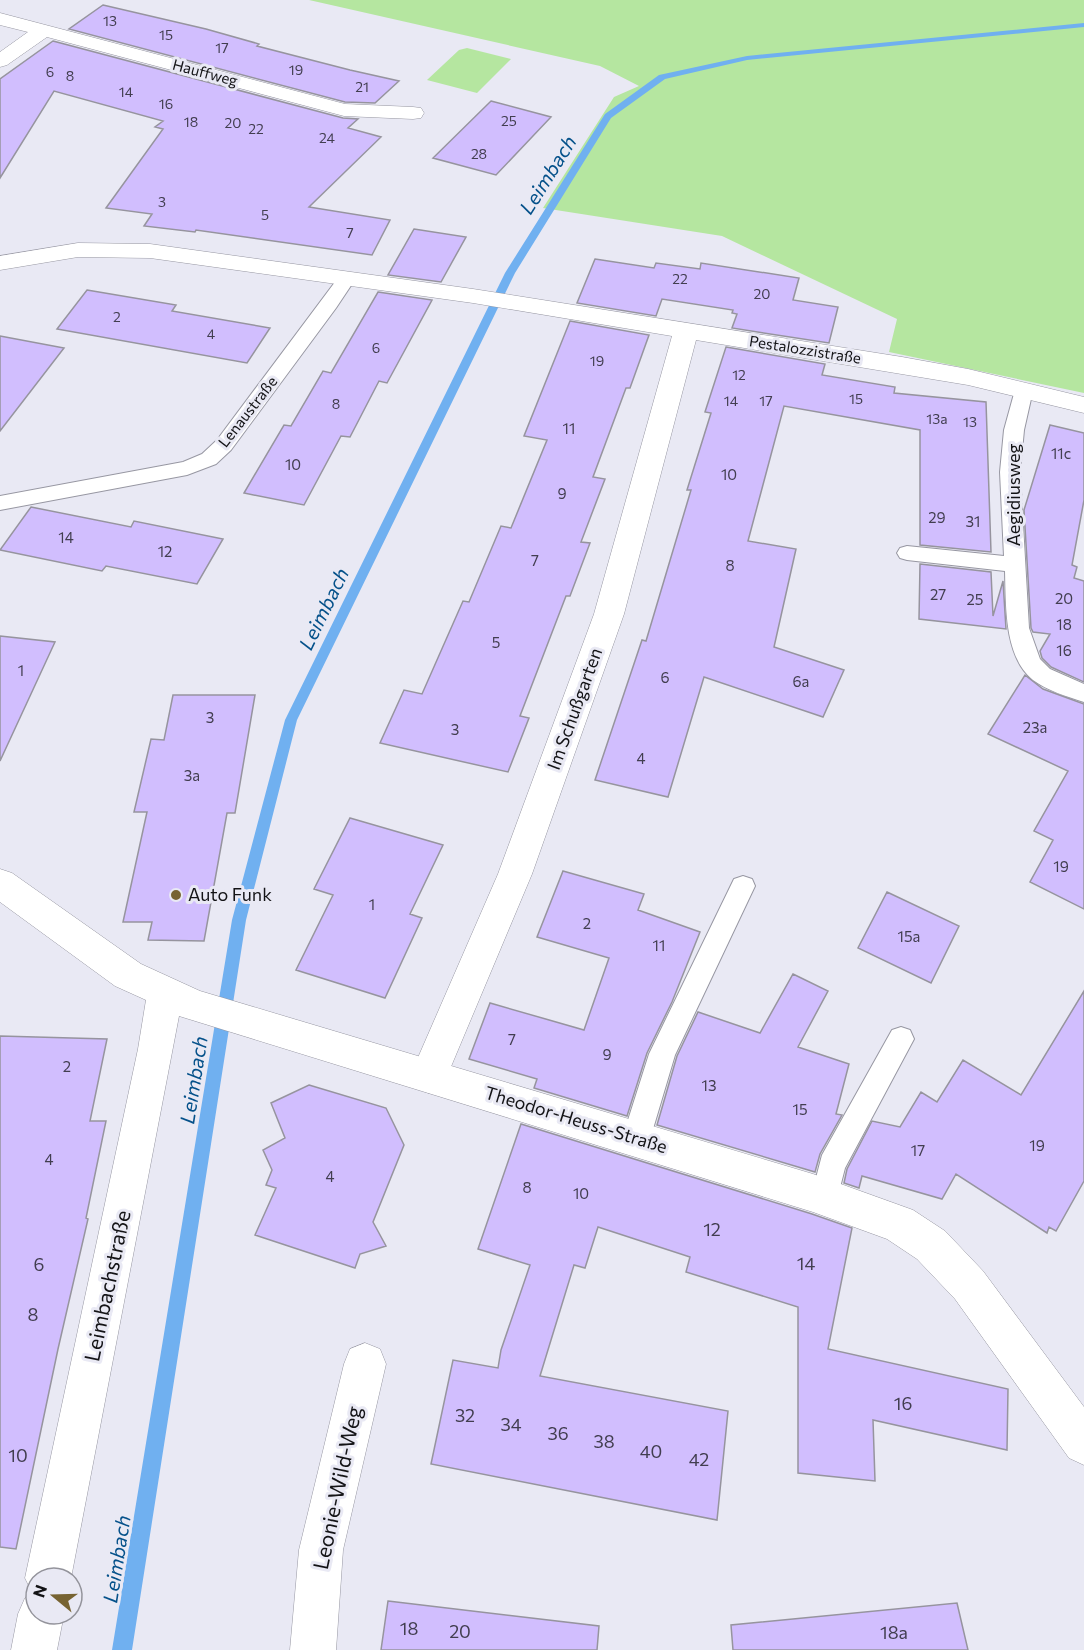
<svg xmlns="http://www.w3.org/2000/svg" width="1084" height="1650" font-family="Commissioner,sans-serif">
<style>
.green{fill:#b5e6a0}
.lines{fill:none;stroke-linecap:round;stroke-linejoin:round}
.stream{fill:#70b0f0;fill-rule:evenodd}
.building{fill:#d1befe;stroke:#96949e;stroke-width:1.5}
.service-casing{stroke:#9797a2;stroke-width:2}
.minor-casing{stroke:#9797a2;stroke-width:1}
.tertiary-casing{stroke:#9797a2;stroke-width:1}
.service{fill:#fff;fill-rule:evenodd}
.minor{fill:#fff;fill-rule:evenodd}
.tertiary{fill:#fff;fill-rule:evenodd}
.poi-dot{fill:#776332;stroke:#e9e9f4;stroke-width:2}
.labels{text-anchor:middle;stroke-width:6;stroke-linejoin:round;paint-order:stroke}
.far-number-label{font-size:14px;fill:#423e50}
.far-street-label{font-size:15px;fill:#131316;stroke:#e9e9f4}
.number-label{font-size:15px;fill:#423e50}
.street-label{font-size:18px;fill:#131316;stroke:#e9e9f4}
.poi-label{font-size:18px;fill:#131316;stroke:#e9e9f4;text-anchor:start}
.near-number-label{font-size:18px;fill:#423e50}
.water-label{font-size:20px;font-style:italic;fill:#05518a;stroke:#e9e9f4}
.near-street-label{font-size:21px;fill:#131316;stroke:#e9e9f4}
</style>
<rect width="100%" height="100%" fill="#e9e9f4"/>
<path class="green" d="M309,0H1084V393L889,352L897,319L722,236L543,208L614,97L639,86L600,66Z
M467,48L511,59L477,93L427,80L459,50Z"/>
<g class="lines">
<path class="stream" d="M1084,23V27L747,60L665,79L611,118L515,273L297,720L246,920L132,1650H112L232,920L285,720L505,273L605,114L659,75L747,56Z"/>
</g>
<path class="building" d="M103,5L206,29L259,44L257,46L350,70L399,81L375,103L345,102L69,29Z
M53,41L343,118L358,119L348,128L381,137L309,207L390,220L372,255L196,230L195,232L144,226L152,214L106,208L163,129L155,127L163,121L54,91L0,178V79Z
M491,101L551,117L496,175L433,158Z
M414,229L466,237L441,282L388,275Z
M595,259L654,268L656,263L700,269L701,263L799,278L793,300L838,307L829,343L732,328L737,314L732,313L733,310L662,299L656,316L577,303Z
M87,290L176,305L172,311L270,328L247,363L57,329Z
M378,292L432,300L387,383L379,381L350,437L341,436L304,505L244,493L284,425L291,426L323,371L331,373Z
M570,321L649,335L630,388H626L593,477L605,479L581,542L590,543L570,596H566L520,716L529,718L508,772L380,743L404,690L422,694L463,601L469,602L501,526L511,528L547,440L524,436Z
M0,336L64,348L0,431Z
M726,347L825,364L822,375L895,387L894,393L986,402L991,552L920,545V430L784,406L748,541L796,549L774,647L844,670L823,717L704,677L668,797L595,780L642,640L646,641L691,490H687L711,413L705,412Z
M1050,425L1084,433V500L1072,565L1077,567L1074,578L1084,581V682L1051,667L1042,658L1040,651L1050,634L1033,632L1031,628L1024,510Z
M31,507L131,527L134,521L223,539L197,584L106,566L102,571L0,550Z
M920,564L991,572L993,616L1003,581L1006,629L919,619Z
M0,636L55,642L0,761Z
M1025,675L1043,689L1084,704V909L1030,882L1053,840L1034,831L1068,771L988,734Z
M173,695H255L235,813H227L204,941L148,940L152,922H123L147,812H134L151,739L164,740Z
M350,818L443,845L410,914L422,918L385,998L296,970L333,895L314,889Z
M563,871L644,894L638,910L700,932L672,1002L647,1053L627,1116L534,1088L537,1079L469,1059L490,1003L584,1030L609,958L537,937Z
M887,892L959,926L931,983L858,948Z
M793,974L828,991L798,1047L849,1064L836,1114L842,1115L820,1154L815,1172L657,1125L677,1056L698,1012L760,1033Z
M1084,991V1181L1056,1231L1049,1227L1047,1233L956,1174L942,1199L862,1176L859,1188L844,1183L847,1169L872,1121L900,1127L921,1092L937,1102L963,1060L1021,1095Z
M0,1036L107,1039L90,1121H106L86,1218L88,1219L58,1349L16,1549L0,1547Z
M309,1085L386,1108L404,1145L373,1222L386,1246L360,1254L355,1268L255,1235L276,1188L266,1185L272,1170L263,1150L285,1138L271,1103Z
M521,1124L812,1214L852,1228L828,1349L1008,1389L1007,1450L873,1420L875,1481L798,1473V1307L686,1272L690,1257L598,1227L585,1268L574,1265L540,1376L728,1411L717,1520L431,1464L453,1360L498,1368L501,1350L530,1265L478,1249Z
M388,1601L599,1626L597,1650H381Z
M957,1603L968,1650H733L731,1625Z"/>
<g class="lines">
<defs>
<path id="service" d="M347,273L353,274L356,278L336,308L231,450L216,464L187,475L0,510V496L183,462L202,454L217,440L341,274Z
M1024,384L1031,386L1033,390L1024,430L1020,472L1029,628L1040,659L1050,669L1084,684V702C1068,697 1046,690 1033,680C1004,657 1006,605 1005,571L907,560L900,558L897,553L900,548L907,546L1004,556L1000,472L1004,430L1015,390L1017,386Z
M743,876L752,879L755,886L675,1055L650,1139L646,1148L636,1152L626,1148L622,1139L649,1054L734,879Z
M901,1027L910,1030L914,1039L845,1168L835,1207L825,1211L815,1207L811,1197L822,1155L892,1030Z"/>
<path id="minor" d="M0,13L345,104L413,107L421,108L424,113L421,118L413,119L344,116L47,37L7,65L0,67V52L28,32L0,25Z
M78,243L150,244L473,289L902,357L968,369L1084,397V413L968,385L696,340L624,614L532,874L442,1088L429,1093L416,1088L410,1076L498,874L594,614L672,336L473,303L150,258L78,257L0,270V256Z
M365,1343L380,1349L386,1364L343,1550L336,1650H290L299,1550L344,1364L350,1349Z"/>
<path id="tertiary" d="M0,869L12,873L141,964L200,991L813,1174L913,1210L945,1231L983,1271L1084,1407V1465L1069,1458L955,1299L917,1259L887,1239L813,1212L179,1016L71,1578H36V1614H64L57,1650H11L18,1614L25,1598L33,1594L25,1578L138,1049L146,1000L115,986L0,902Z"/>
</defs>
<use href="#service" class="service-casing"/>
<use href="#minor" class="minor-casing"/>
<use href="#tertiary" class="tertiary-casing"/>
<use href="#service" class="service"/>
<use href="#minor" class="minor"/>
<use href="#tertiary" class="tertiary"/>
</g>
<circle class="poi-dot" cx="176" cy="895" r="6"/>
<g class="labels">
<g class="far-number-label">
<text x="110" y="26">13</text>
<text x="166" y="40">15</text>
<text x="222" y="53">17</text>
<text x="296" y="75">19</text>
<text x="50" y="77">6</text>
<text x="70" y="81">8</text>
<text x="362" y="92">21</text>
<text x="126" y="97">14</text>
<text x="166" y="109">16</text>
<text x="509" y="126">25</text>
<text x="191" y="127">18</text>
<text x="233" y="128">20</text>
<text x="256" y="134">22</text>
<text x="327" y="143">24</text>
<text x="479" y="159">28</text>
<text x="162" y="207">3</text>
<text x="265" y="220">5</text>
<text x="350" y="238">7</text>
<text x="680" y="284">22</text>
<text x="762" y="299">20</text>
<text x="117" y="322">2</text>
<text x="211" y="339">4</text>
<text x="376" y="353">6</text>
<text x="597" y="366">19</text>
<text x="739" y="380">12</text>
<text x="856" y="404">15</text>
<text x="731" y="406">14</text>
<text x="766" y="406">17</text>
<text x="336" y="409">8</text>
<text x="937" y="424">13a</text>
<text x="970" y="427">13</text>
</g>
<g class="far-street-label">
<text transform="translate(205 73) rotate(15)" y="5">Hauffweg</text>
<text transform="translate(805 350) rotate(9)" y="5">Pestalozzistraße</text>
<text transform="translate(248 412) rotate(-52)" y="5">Lenaustraße</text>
</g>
<g class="number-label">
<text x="569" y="434">11</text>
<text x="1061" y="459">11c</text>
<text x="293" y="470">10</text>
<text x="729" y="480">10</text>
<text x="562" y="499">9</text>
<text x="937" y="523">29</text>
<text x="973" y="527">31</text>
<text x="66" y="543">14</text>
<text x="165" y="557">12</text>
<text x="535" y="566">7</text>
<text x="730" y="571">8</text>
<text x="938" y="600">27</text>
<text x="1064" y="604">20</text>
<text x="975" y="605">25</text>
<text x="1064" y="630">18</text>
<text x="496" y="648">5</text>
<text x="1064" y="656">16</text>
<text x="21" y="676">1</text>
<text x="665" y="683">6</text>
<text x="801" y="687">6a</text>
<text x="210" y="723">3</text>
<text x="1035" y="733">23a</text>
<text x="455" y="735">3</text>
<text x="641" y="764">4</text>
<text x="192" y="781">3a</text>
<text x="1061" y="872">19</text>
<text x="372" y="910">1</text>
<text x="587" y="929">2</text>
<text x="909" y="942">15a</text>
<text x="659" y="951">11</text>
<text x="512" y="1045">7</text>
<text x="607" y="1060">9</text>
<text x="67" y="1072">2</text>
<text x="709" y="1091">13</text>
<text x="800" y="1115">15</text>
<text x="1037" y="1151">19</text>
<text x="918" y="1156">17</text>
<text x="49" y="1165">4</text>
<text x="330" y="1182">4</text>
<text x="527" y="1193">8</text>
<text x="581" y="1199">10</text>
</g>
<g class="street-label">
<text transform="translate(1014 495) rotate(-90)" y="6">Aegidiusweg</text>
<text transform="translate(575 709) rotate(-70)" y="6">Im Schußgarten</text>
<text transform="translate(576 1120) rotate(17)" y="6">Theodor-Heuss-Straße</text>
</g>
<g class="poi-label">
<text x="188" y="901">Auto Funk</text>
</g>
<g class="near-number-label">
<text x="712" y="1236">12</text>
<text x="806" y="1270">14</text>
<text x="39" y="1271">6</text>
<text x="33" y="1321">8</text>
<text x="903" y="1410">16</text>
<text x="465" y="1422">32</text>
<text x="511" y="1431">34</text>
<text x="558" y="1440">36</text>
<text x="604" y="1448">38</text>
<text x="651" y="1458">40</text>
<text x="18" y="1462">10</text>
<text x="699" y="1466">42</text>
<text x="409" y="1635">18</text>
<text x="460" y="1638">20</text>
<text x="894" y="1639">18a</text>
</g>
<g class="water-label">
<text transform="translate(548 175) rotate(-58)" y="7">Leimbach</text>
<text transform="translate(324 609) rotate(-64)" y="7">Leimbach</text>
<text transform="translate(194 1080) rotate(-81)" y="7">Leimbach</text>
<text transform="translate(117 1559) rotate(-81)" y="7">Leimbach</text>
</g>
<g class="near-street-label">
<text transform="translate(108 1286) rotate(-78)" y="7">Leimbachstraße</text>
<text transform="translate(338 1488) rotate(-78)" y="7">Leonie-Wild-Weg</text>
</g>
</g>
<g transform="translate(54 1596) rotate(289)"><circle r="28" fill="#e9e9f4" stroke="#93939b" stroke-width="1.5"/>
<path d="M0-4.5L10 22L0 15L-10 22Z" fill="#776332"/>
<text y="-9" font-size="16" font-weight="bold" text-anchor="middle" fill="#131316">N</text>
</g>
</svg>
